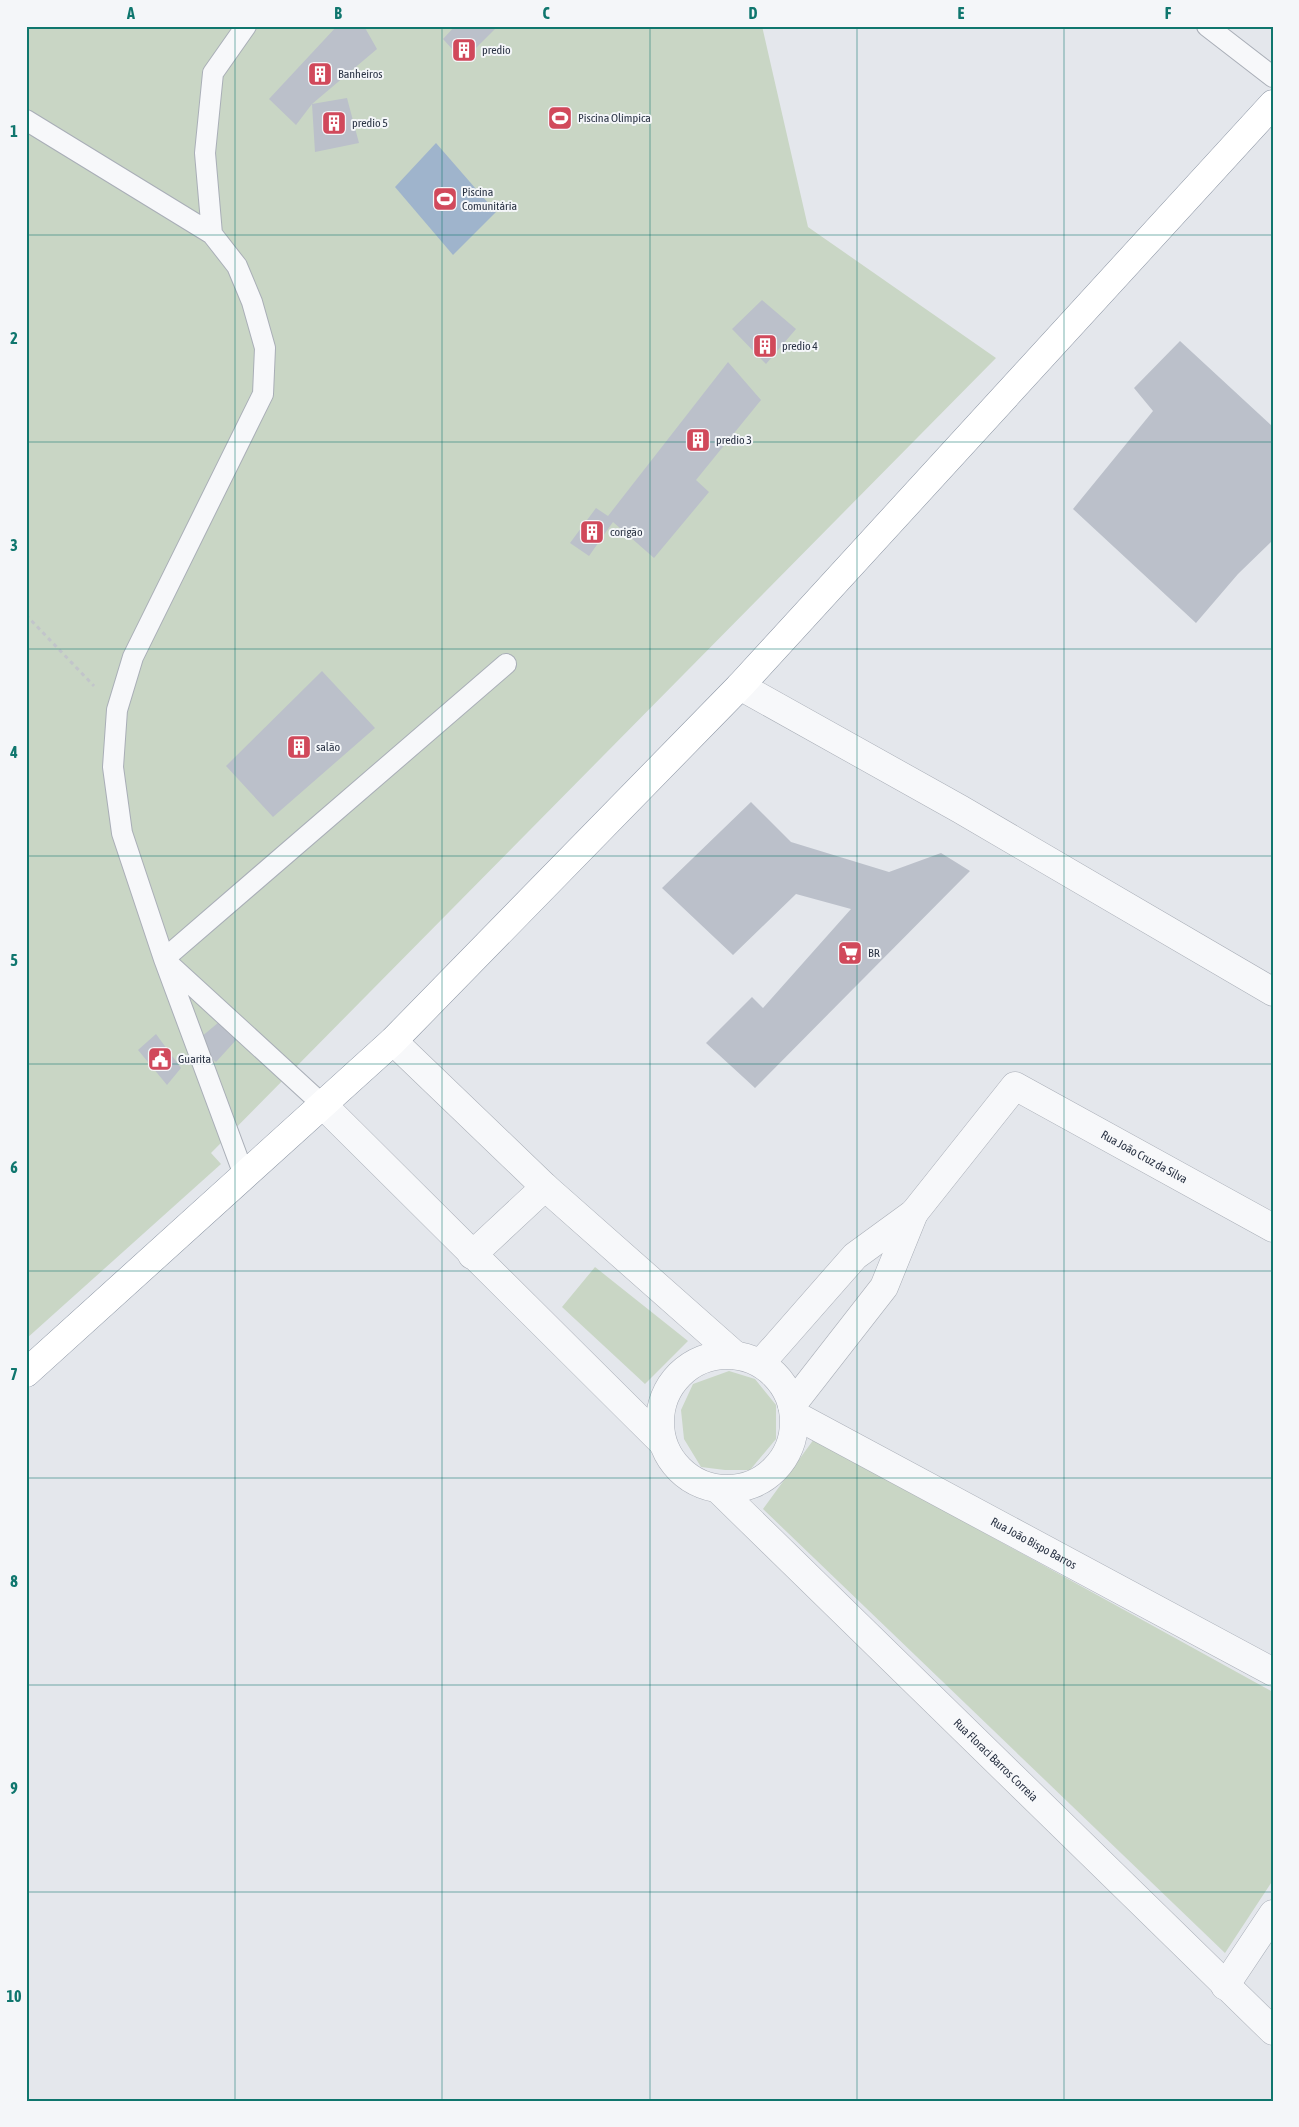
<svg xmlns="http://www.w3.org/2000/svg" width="1299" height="2127" font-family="'Asap Condensed',sans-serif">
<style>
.green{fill:#c9d6c5}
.water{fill:#9fb4cc}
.building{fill:#bbc0ca}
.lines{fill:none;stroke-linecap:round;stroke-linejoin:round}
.service-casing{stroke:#a9aeb7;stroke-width:22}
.minor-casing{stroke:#a9aeb7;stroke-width:29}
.tertiary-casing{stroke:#a9aeb7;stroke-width:29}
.trunk-casing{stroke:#8b94a3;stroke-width:29}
.path{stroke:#c2c5cb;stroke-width:3;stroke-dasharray:4 4;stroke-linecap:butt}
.service{stroke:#f7f8fa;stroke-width:20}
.minor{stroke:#f7f8fa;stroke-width:28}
.tertiary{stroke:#f7f8fa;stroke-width:28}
.trunk{stroke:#fff;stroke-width:28}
.grid{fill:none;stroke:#0f766e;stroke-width:1;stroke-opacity:0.55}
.labels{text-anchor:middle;stroke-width:4;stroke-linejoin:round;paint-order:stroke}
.poi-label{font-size:12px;fill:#2b3445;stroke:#f4f6f9;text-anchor:start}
.street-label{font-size:12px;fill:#2b3445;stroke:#f4f6f9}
.neatline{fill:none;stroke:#0f766e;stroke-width:2}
.grid-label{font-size:16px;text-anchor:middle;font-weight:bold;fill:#0f766e}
</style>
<rect width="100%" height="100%" fill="#e4e7ec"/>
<path class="green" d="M26,26H762L808,227L996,358L211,1153L221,1164L26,1339Z
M595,1267L688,1341L645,1384L562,1307Z
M729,1371L755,1379L776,1405V1439L750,1470H725L701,1467L684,1439L681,1410L693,1384Z
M814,1439L1273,1692V1880L1225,1953L763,1509Z"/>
<path class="water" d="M436,143L496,212L453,255L395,187Z"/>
<path class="building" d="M337,26H364L377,49L312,104L296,125L269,99Z
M455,26H498L463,61L443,39Z
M347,98L359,143L315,152L312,104Z
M762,300L796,329L766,364L732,329Z
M1180,341L1273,427V540L1238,574L1196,623L1073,509L1153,411L1134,388Z
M728,362L761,400L696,480L709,492L654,558L613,522L589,556L570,543L596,508L608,516Z
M322,671L375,728L273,817L226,766Z
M751,802L791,842L889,872L941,853L970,871L755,1088L706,1043L752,997L763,1008L851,909L796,894L733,955L662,888Z
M219,1022L237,1039L216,1062L194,1043Z
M156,1034L181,1068L167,1085L138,1050Z"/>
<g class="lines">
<defs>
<path id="service" d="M1207,26L1273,77
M26,120L212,234
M164,959L506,664
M168,963L323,1105
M244,1175L164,959L122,833L113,767L117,710L133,657L263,394L265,348L252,302L237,266L212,234L205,153L213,73L246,26"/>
<g id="minor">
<path d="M393,1041L545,1187L735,1355"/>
<path d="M323,1105L661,1441"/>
<path d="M472,1255L545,1187"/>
<circle cx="727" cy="1422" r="67"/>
<path id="s1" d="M761,1363L855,1256L914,1213L1015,1086L1273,1228"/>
<path d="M792,1405L884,1287L914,1213"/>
<path id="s2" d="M795,1415L1273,1672"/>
<path id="s3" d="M718,1489L1273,2031"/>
<path d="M1225,1986L1273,1914"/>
</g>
<path id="tertiary" d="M740,686L960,809L1273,992"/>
<path id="trunk" d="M26,1373L393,1041L740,686L1273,104"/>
</defs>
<use href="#service" class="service-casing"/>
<use href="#minor" class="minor-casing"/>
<use href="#tertiary" class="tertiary-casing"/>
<use href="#trunk" class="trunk-casing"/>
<path class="path" d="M26,615L94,686"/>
<use href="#service" class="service"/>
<use href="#minor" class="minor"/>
<use href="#tertiary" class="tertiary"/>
<use href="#trunk" class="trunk"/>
</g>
<path class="grid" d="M235,26V2101M442,26V2101M650,26V2101M857,26V2101M1064,26V2101M26,235H1273M26,442H1273M26,649H1273M26,856H1273M26,1064H1273M26,1271H1273M26,1478H1273M26,1685H1273M26,1892H1273"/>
<defs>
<symbol id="building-square" viewBox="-11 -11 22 22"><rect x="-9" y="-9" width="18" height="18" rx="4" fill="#d1495b" stroke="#f4f6f9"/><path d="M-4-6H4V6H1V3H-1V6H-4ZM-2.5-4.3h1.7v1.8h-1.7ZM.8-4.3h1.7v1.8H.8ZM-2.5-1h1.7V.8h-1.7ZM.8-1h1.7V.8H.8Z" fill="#fff"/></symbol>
<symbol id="stadium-square" viewBox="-11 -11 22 22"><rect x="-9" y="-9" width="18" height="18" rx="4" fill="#d1495b" stroke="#f4f6f9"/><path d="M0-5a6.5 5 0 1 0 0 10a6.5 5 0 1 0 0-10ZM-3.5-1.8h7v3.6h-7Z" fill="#fff"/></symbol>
<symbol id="supermarket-square" viewBox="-11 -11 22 22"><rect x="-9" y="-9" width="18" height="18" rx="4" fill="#d1495b" stroke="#f4f6f9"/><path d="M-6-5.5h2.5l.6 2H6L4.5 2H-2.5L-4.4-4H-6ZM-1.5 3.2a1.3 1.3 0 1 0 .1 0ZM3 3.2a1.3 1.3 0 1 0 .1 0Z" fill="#fff"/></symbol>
<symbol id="civic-square" viewBox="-11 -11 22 22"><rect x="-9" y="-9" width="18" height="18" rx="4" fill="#d1495b" stroke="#f4f6f9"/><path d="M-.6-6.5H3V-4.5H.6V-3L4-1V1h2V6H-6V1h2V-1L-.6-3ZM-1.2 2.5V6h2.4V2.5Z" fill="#fff"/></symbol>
</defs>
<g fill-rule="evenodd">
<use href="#building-square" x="450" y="36" width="28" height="28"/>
<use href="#building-square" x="306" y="60" width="28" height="28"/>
<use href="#stadium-square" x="546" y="104" width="28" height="28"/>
<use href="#building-square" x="320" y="109" width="28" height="28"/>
<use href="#stadium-square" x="431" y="185" width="28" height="28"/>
<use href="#building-square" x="751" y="332" width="28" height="28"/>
<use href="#building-square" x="684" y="426" width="28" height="28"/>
<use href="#building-square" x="578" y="518" width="28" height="28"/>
<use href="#building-square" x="285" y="733" width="28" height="28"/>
<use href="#supermarket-square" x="836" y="939" width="28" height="28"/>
<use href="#civic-square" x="146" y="1045" width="28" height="28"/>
</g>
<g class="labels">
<g class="poi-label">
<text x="482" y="54">predio</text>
<text x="338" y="78">Banheiros</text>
<text x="578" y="122">Piscina Olímpica</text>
<text x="352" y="127">predio 5</text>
<text x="462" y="196">Piscina<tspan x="462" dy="14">Comunitária</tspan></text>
<text x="782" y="350">predio 4</text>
<text x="716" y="444">predio 3</text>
<text x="610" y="536">corigão</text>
<text x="316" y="751">salão</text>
<text x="868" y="957">BR</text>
<text x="178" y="1063">Guarita</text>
</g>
<g class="street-label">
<text dy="4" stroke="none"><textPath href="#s1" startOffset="525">Rua João Cruz da Silva</textPath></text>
<text dy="4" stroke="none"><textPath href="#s2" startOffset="271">Rua João Bispo Barros</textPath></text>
<text dy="4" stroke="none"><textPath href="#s3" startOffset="388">Rua Floraci Barros Correia</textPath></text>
</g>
</g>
<rect width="1299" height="2127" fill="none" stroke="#f4f6f9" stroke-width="55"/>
<rect x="28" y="28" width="1244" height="2072" class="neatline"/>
<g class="grid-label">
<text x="131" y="19">A</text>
<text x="338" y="19">B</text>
<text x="546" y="19">C</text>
<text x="753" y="19">D</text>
<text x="961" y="19">E</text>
<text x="1168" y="19">F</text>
<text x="14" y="137">1</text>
<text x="14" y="344">2</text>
<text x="14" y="551">3</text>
<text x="14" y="758">4</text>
<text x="14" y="966">5</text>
<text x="14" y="1173">6</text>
<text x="14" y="1380">7</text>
<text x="14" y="1587">8</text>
<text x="14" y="1794">9</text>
<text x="14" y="2002">10</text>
</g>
</svg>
